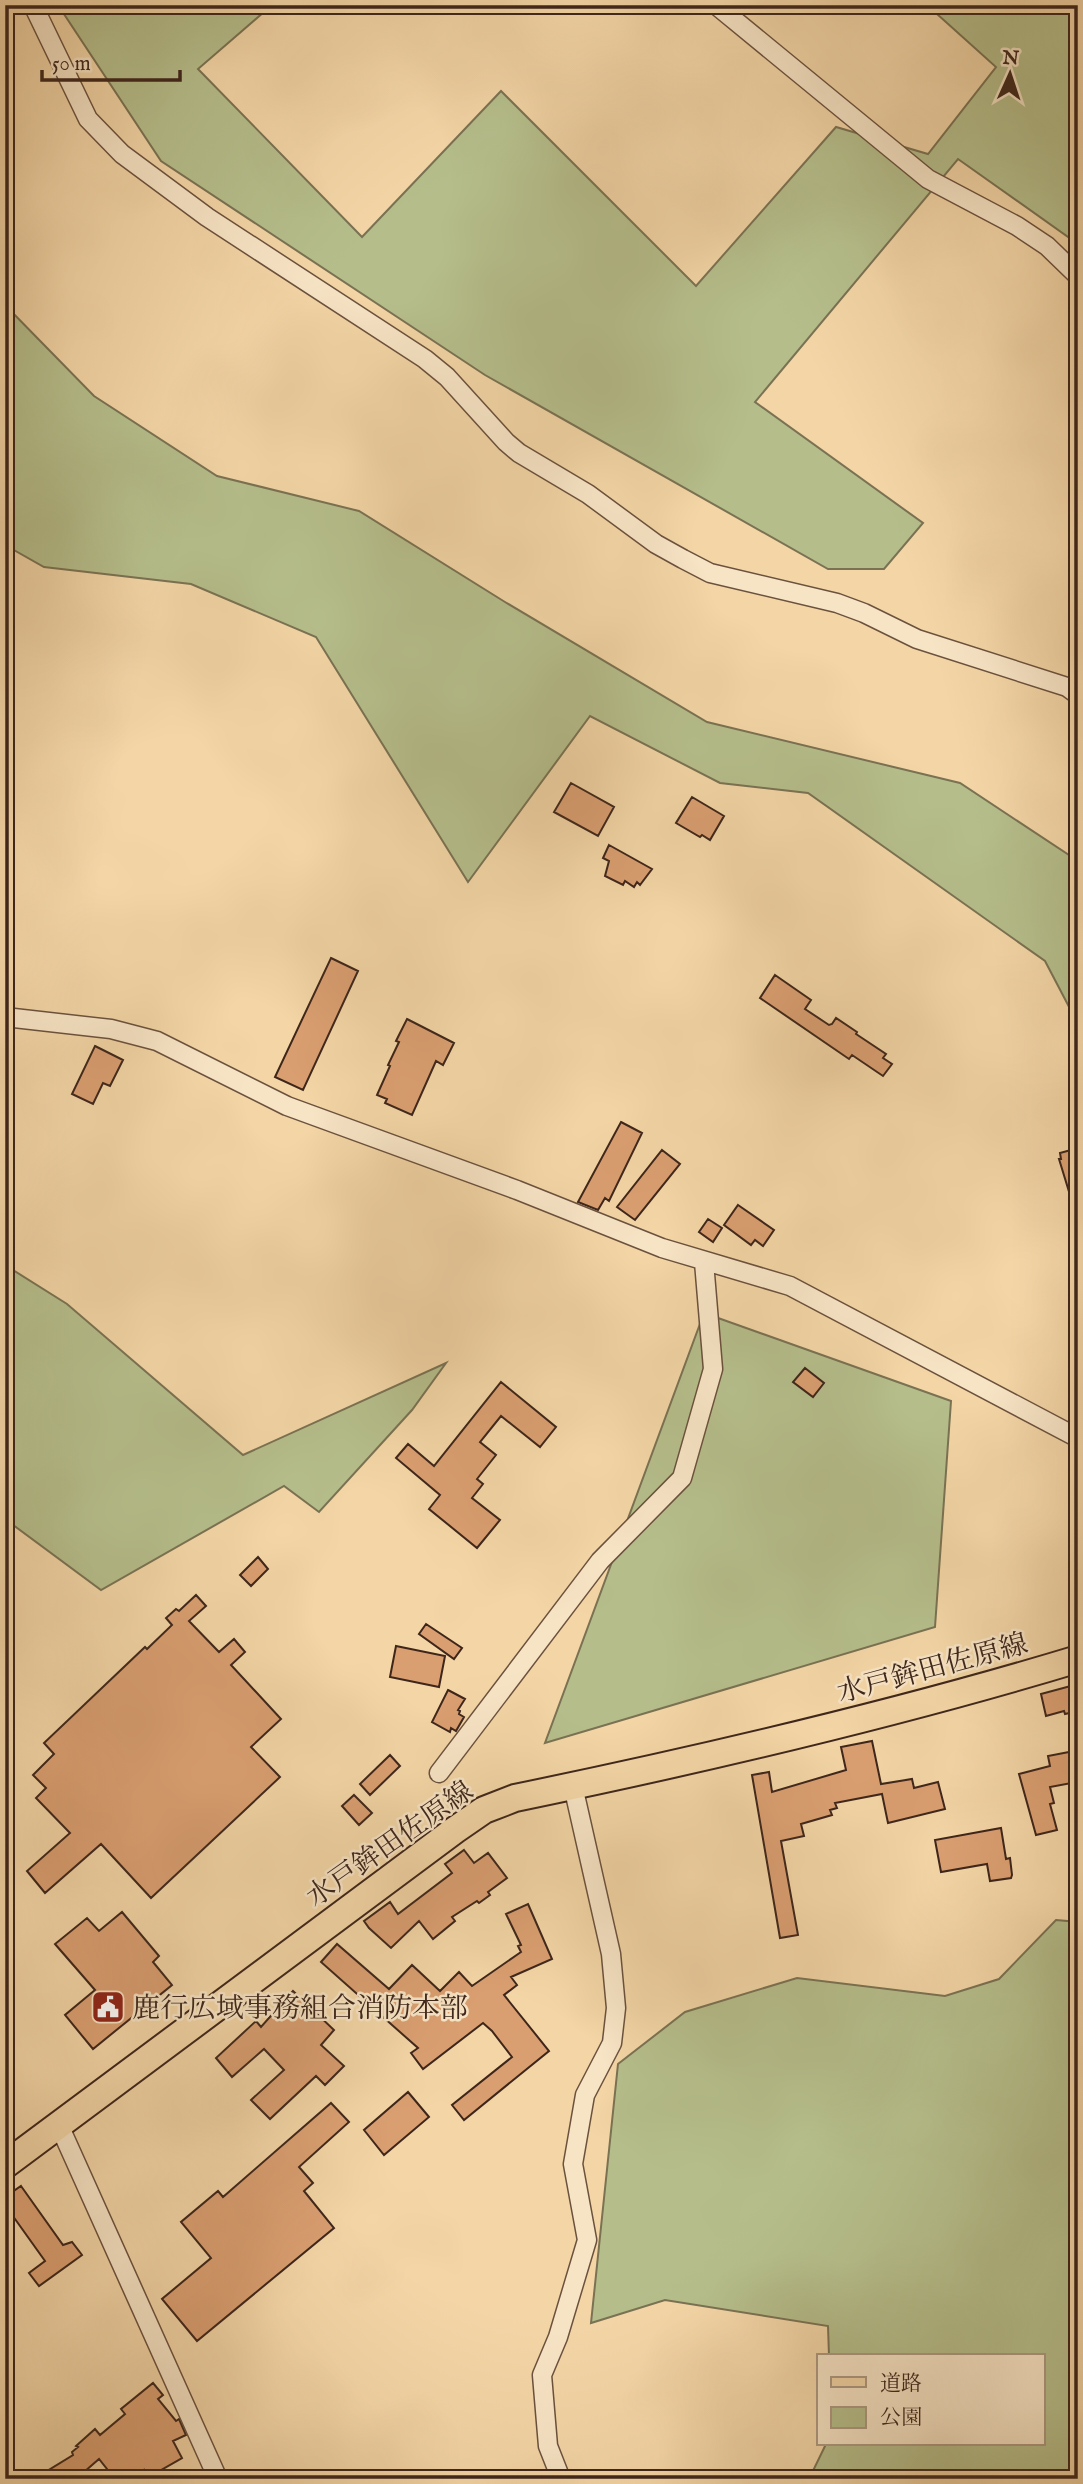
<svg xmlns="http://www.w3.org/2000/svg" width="1083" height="2484" font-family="'IM FELL English','Noto Serif JP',serif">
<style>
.green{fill:#b5be8b;stroke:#7a7253;stroke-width:2}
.building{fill:#da9f71;stroke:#3e261b;stroke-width:2}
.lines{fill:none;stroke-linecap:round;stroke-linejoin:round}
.street-casing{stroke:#6b523e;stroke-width:21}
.primary-casing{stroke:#3e261b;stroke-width:30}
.street{stroke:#f7e4c5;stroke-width:18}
.primary{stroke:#f3d5a6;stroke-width:26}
.labels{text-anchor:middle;stroke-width:5;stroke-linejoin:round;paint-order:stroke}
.street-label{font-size:28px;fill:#3e261b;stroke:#f7e4c5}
.poi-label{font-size:28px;fill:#3e261b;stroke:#f7e4c5;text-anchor:start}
</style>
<rect width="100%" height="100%" fill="#f3d5a6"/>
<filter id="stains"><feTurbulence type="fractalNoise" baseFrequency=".00286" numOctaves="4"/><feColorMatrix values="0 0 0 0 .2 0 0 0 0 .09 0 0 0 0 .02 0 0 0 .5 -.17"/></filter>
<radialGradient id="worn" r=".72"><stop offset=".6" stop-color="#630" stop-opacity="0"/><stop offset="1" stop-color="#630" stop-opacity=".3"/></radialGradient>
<path class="green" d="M58,5H272L198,69L362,237L501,91L696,286L836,127L928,154L996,67L927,5H1078V244L958,159L755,402L923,523L884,569H828L485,375L161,161Z
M5,305L94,396L217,476L359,511L505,602L707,722L960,783L1078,861V1024L1045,961L808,793L720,783L590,716L468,882L316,637L191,584L44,567L5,545Z
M5,1265L67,1304L243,1455L446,1363L412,1410L319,1512L284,1486L101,1590L5,1519Z
M704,1313L951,1401L935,1627L545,1743Z
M1056,1920L1078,1922V2479H809L826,2444H1043V2356H829L828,2326L665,2300L591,2323L618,2064L685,2012L797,1978L945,1996L999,1979Z"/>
<path class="building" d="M571,783L614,807L598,836L554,812Z
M692,797L724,816L710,840L702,835L700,837L676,823Z
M609,845L652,869L640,885L637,882L634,887L625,881L623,885L605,876L609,861L603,858Z
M331,958L358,971L303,1090L275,1077Z
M775,975L811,1000L805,1009L829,1025L832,1024L836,1018L857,1032L856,1034L886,1054L883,1058L892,1064L883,1076L852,1055L849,1059L760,998Z
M407,1019L454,1043L443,1065L436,1061L412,1115L385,1103L387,1099L377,1095L390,1066L388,1065L399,1042L396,1041Z
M95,1046L123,1060L110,1086L103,1083L93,1104L72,1094Z
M621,1122L642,1133L609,1201L605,1198L598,1210L578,1202Z
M1078,1148V1208H1074L1059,1159H1061L1060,1153Z
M662,1150L680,1164L635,1220L617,1207Z
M738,1205L774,1230L763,1246L755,1240L751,1245L724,1225Z
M708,1219L722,1228L713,1242L699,1232Z
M805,1368L824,1383L813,1397L793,1382Z
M501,1382L556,1427L540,1447L501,1416L480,1442L496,1455L477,1479L483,1484L472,1498L500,1520L477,1548L429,1509L440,1495L396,1458L408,1444L434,1466Z
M258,1557L268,1569L251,1586L240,1575Z
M196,1595L206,1606L189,1621L219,1652L234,1639L245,1652L231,1665L281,1719L251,1747L280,1777L151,1898L101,1844L45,1893L27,1871L70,1833L36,1798L46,1788L33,1775L54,1754L44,1743L145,1647L147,1649L172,1625L166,1618L176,1609L179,1611Z
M426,1624L462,1648L454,1659L419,1634Z
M396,1646L445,1656L439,1687L390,1677Z
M1078,1684V1711L1065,1714L1064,1711L1046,1716L1041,1694Z
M448,1690L465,1699L458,1710L460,1711L459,1714L464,1717L456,1731L451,1728L450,1732L432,1722Z
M872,1741L881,1784L912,1779L914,1788L938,1782L945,1809L888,1823L882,1794L835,1803L837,1808L830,1810L832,1815L801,1824L804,1836L781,1841L798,1935L780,1938L752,1775L769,1772L772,1792L846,1770L841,1747Z
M1069,1752V1754H1072L1077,1782L1050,1787L1054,1803L1050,1804L1057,1830L1036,1835L1019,1774L1050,1766L1048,1756Z
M390,1755L400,1766L370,1795L360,1784Z
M354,1795L372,1813L359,1825L342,1806Z
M1001,1828L1006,1859L1010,1858L1012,1875L1011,1878L990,1881L987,1864L941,1872L935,1840Z
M464,1850L474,1863L488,1853L507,1878L488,1892L490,1895L479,1903L477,1901L452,1917L455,1921L433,1939L419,1921L391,1948L369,1928L364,1921L390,1902L398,1914L452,1873L445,1864Z
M528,1904L552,1959L511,1977L517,1985L504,1995L549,2051L464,2120L452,2105L512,2057L492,2031L483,2023L423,2069L411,2053L418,2048L321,1962L337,1944L389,1989L412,1965L440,1991L459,1972L472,1986L521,1952L518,1946L521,1945L506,1914Z
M122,1912L159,1956L153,1962L172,1985L93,2049L65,2015L95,1990L55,1944L87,1918L99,1931Z
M293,1991L334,2030L321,2045L344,2066L325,2085L316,2076L270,2119L251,2100L284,2070L264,2049L232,2077L216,2058L256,2021L261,2027Z
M408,2092L429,2117L384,2155L364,2130Z
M331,2103L349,2122L299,2167L313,2183L304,2191L334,2228L197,2341L162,2299L211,2258L181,2222L218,2191L223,2197Z
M21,2186L63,2245L72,2242L82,2255L39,2286L29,2273L45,2261L5,2205V2197Z
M153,2383L163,2395L158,2399L176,2421L179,2419L186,2435L173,2441L182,2458L147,2478L144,2470L133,2479H115L99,2459L76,2479H34L73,2455L72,2452L78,2447L76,2446L95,2429L100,2435L125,2414L121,2409Z"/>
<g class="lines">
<defs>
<path id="street" d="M33,5L88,119L122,154L207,217L425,359L447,377L506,442L519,453L588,494L656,544L683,559L710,573L837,603L864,613L917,639L1067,687L1078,695
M716,5L928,179L1017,226L1047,246L1078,276
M5,1017L111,1029L157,1041L287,1106L517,1190L662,1248L790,1286L1078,1438
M439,1773L600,1561L682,1478L713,1369L704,1262
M59,2125L218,2479
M561,2479L548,2446L542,2375L558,2337L587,2240L573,2164L585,2095L612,2043L616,2008L611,1954L573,1786"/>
<path id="primary" d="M5,2165L455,1830L484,1810L515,1798C704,1759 893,1715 1078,1659"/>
</defs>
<use href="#street" class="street-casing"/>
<use href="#primary" class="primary-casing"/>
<use href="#street" class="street"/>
<use href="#primary" class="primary"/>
</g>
<defs>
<symbol id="civic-square" viewBox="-11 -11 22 22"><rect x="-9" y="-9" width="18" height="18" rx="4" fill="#8f2418" stroke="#f7e4c5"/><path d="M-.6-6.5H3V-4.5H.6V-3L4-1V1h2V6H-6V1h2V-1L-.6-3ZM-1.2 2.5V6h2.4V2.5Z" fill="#fff"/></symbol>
</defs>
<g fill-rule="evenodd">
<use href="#civic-square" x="89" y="1988" width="38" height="38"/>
</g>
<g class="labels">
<g class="street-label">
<text transform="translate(932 1667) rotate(-15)" y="10">水戸鉾田佐原線</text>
<text transform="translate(389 1843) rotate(-35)" y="10">水戸鉾田佐原線</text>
</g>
<g class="poi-label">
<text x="132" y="2017">鹿行広域事務組合消防本部</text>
</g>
</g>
<rect width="1083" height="2484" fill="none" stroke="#f3d5a6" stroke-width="28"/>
<rect x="7" y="7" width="1069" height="2470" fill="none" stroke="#3e261b" stroke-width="3.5"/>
<rect x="14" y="14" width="1055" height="2456" fill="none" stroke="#3e261b" stroke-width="2"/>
<rect x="817" y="2354" width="228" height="91" fill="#f7e4c5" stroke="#ad9881" stroke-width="2"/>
<rect x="831" y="2377" width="35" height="10" fill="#f3d5a6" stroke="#ad9881" stroke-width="2"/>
<text x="880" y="2390" font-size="21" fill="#3e261b">道路</text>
<rect x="831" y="2407" width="35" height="21" fill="#b5be8b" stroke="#ad9881" stroke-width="2"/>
<text x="880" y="2424" font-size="21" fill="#3e261b">公園</text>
<g transform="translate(1010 74) rotate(3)" stroke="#f7e4c5" stroke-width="5" paint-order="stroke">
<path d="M0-5L12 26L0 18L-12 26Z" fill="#3e261b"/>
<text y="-10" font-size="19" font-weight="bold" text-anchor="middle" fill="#3e261b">N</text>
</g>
<path d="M42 70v10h138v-10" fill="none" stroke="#3e261b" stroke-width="3.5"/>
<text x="52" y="70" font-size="21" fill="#3e261b" stroke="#f7e4c5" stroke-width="5" paint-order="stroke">50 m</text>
<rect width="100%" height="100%" filter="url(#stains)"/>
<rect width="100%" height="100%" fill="url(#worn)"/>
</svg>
